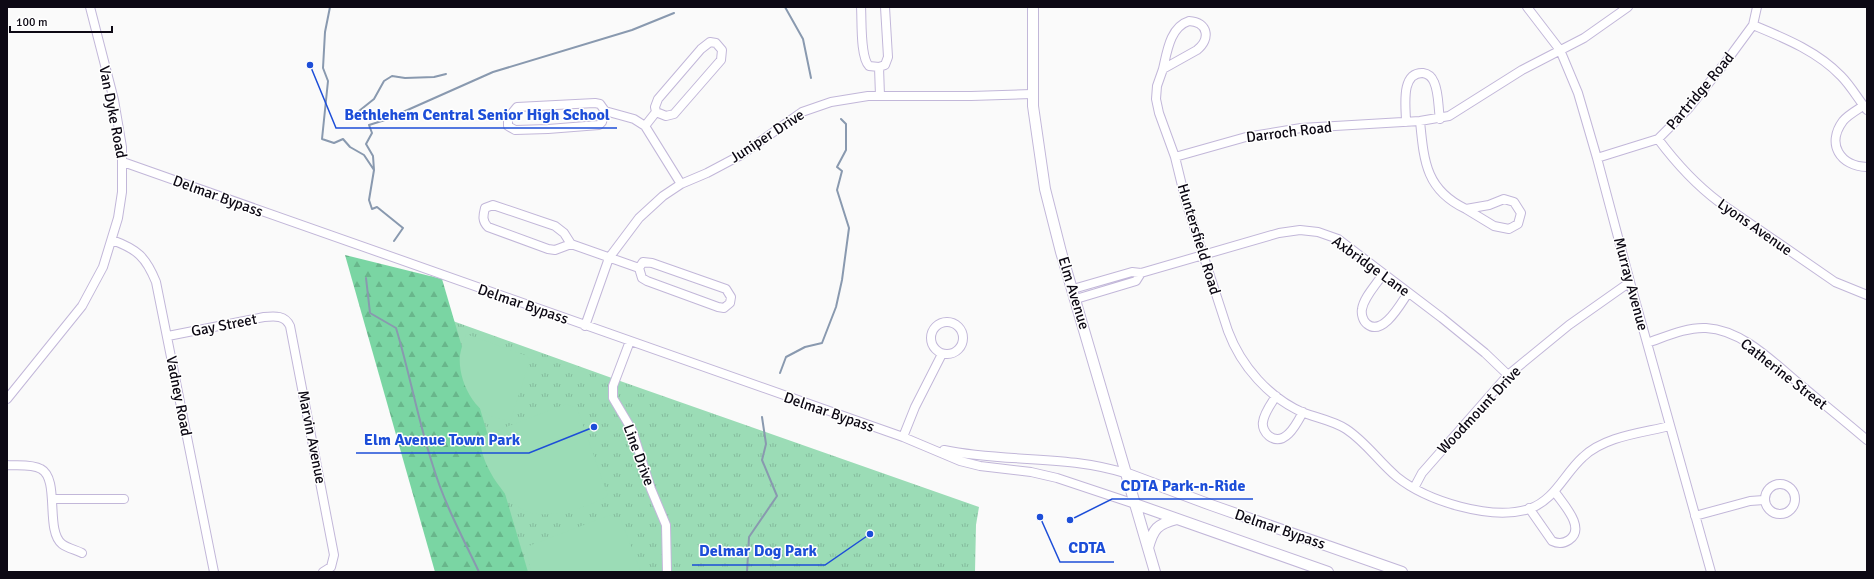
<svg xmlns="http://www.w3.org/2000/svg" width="1874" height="579" font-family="Signika,sans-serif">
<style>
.grass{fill:url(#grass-tufts)}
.forest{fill:url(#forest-firs)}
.garden{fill:#9bdcb6}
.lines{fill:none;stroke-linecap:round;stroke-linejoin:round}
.stream{stroke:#8999af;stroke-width:2}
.minor-casing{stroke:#c2b7d9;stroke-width:10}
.major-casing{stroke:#c2b7d9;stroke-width:12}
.minor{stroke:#fff;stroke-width:8}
.major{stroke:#fff;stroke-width:10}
.labels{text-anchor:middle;stroke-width:3;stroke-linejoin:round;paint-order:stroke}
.street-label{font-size:15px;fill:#0d0914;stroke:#fff}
.leader{fill:none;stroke:#1d4ed8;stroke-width:1.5}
.callout-dot{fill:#1d4ed8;stroke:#fff;stroke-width:1.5}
.callout-label{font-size:16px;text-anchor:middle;font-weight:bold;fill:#1d4ed8;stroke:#fff;stroke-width:3;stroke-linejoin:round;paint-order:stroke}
</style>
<defs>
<pattern id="grass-tufts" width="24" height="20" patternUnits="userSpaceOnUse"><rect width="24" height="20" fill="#9bdcb6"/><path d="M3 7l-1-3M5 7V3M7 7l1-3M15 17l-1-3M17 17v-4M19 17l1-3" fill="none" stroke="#84bb9c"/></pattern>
<pattern id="forest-firs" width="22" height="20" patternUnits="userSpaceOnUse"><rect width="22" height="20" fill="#7ad5a3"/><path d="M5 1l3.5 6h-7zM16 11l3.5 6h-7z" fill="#68b68b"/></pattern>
</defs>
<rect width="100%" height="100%" fill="#fafafa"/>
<path class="grass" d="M358,287L623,382L979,507L976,525L975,572H494Z"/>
<path class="forest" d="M345,255L442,279L528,572H435Z"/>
<path class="garden" d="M466,334L527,356L530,360L511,419C479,424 457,383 460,355C461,348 464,341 466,334Z
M566,404L577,408L608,496C587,508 542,523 520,508C510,502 504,492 497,483C488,470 480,453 480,437Z
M610,515L621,520L641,572H531L526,547Z"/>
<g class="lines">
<path class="stream" d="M330,7L325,32L323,68L328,81L322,139L334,143L343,139L350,147L364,155L374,170L369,200L372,209L377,207L403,228L394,241
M785,7L803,39L811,78
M354,115L374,99L384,81L392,76L405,78L434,77L446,74
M374,170L373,156L366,144L372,133L369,125L385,120L493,72L632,30L674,13
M366,278L370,313L396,328C410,374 418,421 433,466C444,503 463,538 479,572
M780,373L786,357L805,347L822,343L836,307L842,280L849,228L837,190L842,171L837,167L846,150V124L841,119
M747,572L749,537L777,496L762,460L766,444L762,417"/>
<defs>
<path id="minor" d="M861,7C862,21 860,57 869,66L879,67L885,65L888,57L885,7
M1527,7L1560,50L1578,93L1597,158L1630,282L1711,572
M1189,21C1208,22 1211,39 1197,50L1163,69C1167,52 1170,27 1189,21Z
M1753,25C1784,38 1817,51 1841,76C1851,86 1858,99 1867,110
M710,42L716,43L722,50L721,60L674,114L666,116L656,112L655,107L658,99L701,49Z
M879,67L880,96
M1163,69L1157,86L1156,99L1159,113L1175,157L1186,202L1228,331C1241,366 1269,398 1304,413C1318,418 1334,421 1346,429C1366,442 1379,462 1397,477C1427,501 1491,521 1529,509C1555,500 1564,474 1583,457C1605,436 1642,433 1670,426
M595,103L600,104L605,111L602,122L599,125L548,129L515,130L508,126V118L517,107Z
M1863,106C1857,110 1848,115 1843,121C1826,144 1840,166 1867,167
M605,111L634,119L645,126L681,184
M1420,121C1424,162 1426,190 1466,209
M1406,122C1406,108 1400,72 1423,73C1429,74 1432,77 1434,82C1439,93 1438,107 1440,119
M645,126L656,112
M1658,139C1676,163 1695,184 1719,202L1835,282L1867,295
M1175,157L1246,137L1301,128L1420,121L1449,116L1522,70L1584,38L1628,7
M1597,158L1658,139L1689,108L1728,59L1753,25L1757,7
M123,162L903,437L960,461L980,466L1031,472L1057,478L1135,504
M1504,199L1514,202L1521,213L1518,224L1509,229L1494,226L1466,209L1489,205Z
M493,205L555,226L564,233L571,244L555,250L548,249L488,227C482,221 483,216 485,208Z
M112,240C137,249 146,257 156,282L214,572
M571,244L639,268
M643,262L652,263L726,289L731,297L730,303L724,308L718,307L647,281L642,278L639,268Z
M1383,274C1376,285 1364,297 1362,309C1361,314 1363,321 1367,324C1383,337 1401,303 1408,293
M1073,289L1132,272L1141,273L1279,233L1300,230L1318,232L1338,239L1442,318L1485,353L1508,375
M1076,299L1136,281L1141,273
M931 338a16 16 0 1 1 32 0a16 16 0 1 1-32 0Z
M585,326L609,258L639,218L663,196L681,184L707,173L741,155L802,112L831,102L868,96H971L1032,94
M168,336L264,317C275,316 285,315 290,326L334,555L331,567L323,572
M630,341L613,386V398L632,430L651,489L666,525L667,572
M1647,343C1665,337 1686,327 1706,328C1744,330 1776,365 1803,387C1825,405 1846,422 1867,440
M1276,396C1271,404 1264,413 1263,422C1262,427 1265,433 1269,436C1285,448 1297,423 1303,412
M7,399L82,306L103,267L118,218L122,192V147L114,100L90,7
M903,437L915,407L942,354
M944,450C1005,463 1066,454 1128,474
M7,465C17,466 32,464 41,469C60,479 45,531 62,544C67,548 76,550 82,553
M1765 499a15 15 0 1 1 30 0a15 15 0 1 1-30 0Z
M1414,488L1422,473L1508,375L1569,325L1630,282
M52,499H124
M1529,508L1552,541C1558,544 1563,544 1569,540C1587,528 1562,503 1555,492
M1695,516L1750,501L1764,500"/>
<path id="major" d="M1033,7V106L1045,189L1061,252L1155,572
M1128,474L1211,505L1402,572
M1135,504L1328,572
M1148,548C1153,529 1157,524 1177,519"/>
</defs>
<use href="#minor" class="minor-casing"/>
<use href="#major" class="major-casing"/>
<use href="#minor" class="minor"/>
<use href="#major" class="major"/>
</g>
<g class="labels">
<g class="street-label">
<text transform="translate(1700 91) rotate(-50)" y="5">Partridge Road</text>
<text transform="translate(113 112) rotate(79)" y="5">Van Dyke Road</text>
<text transform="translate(1289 132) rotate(-7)" y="5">Darroch Road</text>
<text transform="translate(767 136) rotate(-33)" y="5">Juniper Drive</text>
<text transform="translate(218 196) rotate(20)" y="5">Delmar Bypass</text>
<text transform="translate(1755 227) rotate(35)" y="5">Lyons Avenue</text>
<text transform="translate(1199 239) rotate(73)" y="5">Huntersfield Road</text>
<text transform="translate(1371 266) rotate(36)" y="5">Axbridge Lane</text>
<text transform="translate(1631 284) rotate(75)" y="5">Murray Avenue</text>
<text transform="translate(1074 293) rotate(73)" y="5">Elm Avenue</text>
<text transform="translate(523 304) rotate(19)" y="5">Delmar Bypass</text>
<text transform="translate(224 325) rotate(-11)" y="5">Gay Street</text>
<text transform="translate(1784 374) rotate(38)" y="5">Catherine Street</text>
<text transform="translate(179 396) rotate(79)" y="5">Vadney Road</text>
<text transform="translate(1479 410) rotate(-47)" y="5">Woodmount Drive</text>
<text transform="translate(829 412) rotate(19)" y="5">Delmar Bypass</text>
<text transform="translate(312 437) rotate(79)" y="5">Marvin Avenue</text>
<text transform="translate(639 455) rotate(70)" y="5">Line Drive</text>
<text transform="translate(1280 529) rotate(19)" y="5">Delmar Bypass</text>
</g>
</g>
<path class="leader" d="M310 65L336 128H617M594 427L529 453H356M1070 520L1112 499H1253M1040 517L1060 562H1114M870 534L825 565H692"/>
<g class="callout-dot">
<circle cx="310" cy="65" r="4"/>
<circle cx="594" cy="427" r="4"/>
<circle cx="1070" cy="520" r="4"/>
<circle cx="1040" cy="517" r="4"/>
<circle cx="870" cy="534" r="4"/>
</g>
<g class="callout-label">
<text x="477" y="120">Bethlehem Central Senior High School</text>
<text x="442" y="445">Elm Avenue Town Park</text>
<text x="1183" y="491">CDTA Park-n-Ride</text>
<text x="1087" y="553">CDTA</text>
<text x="758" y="556">Delmar Dog Park</text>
</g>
<rect width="1874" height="579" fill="none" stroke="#0d0914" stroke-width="16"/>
<path d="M10 26v6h102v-6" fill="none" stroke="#0d0914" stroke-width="2"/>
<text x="16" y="26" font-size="12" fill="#0d0914" stroke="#ffffff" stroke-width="3" paint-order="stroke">100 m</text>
</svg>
